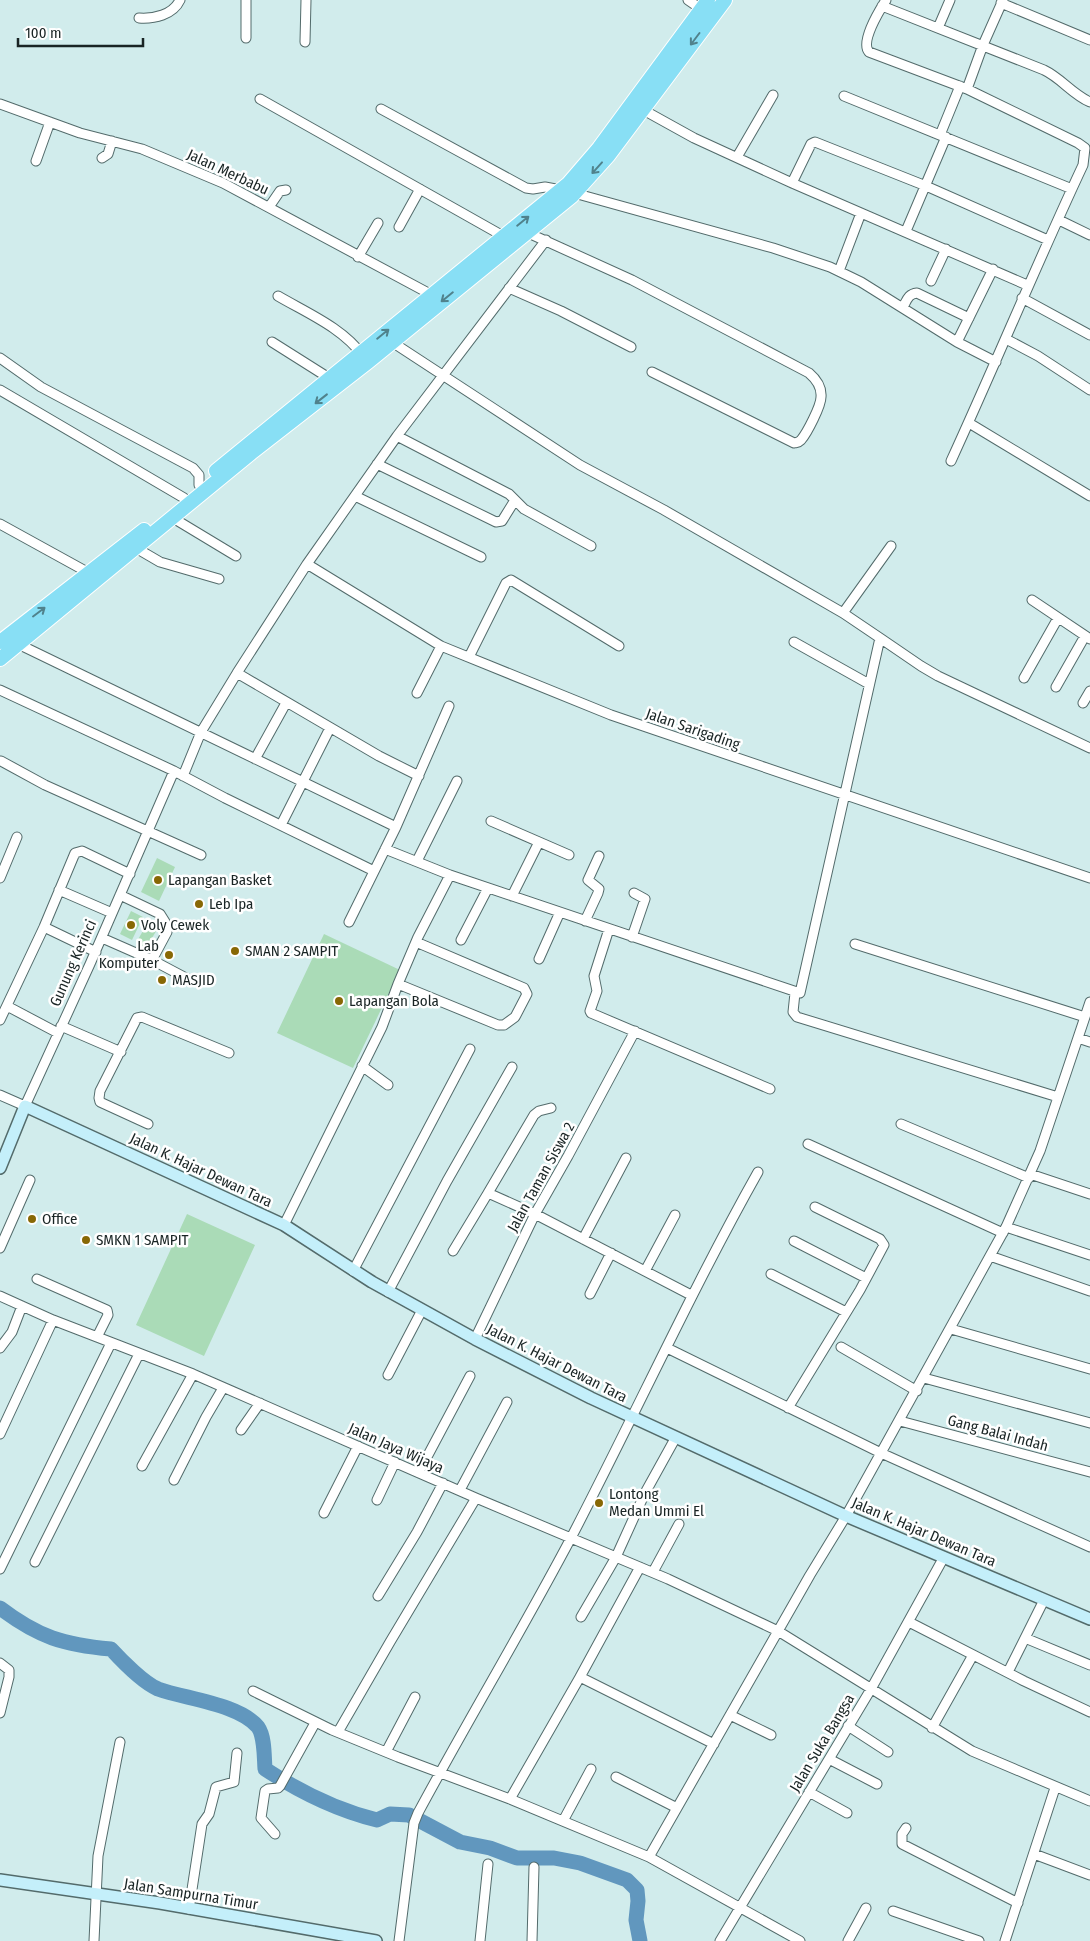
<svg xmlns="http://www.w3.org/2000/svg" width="1090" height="1941" font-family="'Fira Sans Condensed',sans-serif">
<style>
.green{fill:#aadbb7}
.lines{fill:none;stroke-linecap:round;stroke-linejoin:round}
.river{stroke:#6197be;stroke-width:15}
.street-casing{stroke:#536b6b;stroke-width:11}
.secondary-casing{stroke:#536b6b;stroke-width:14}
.primary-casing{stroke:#fff;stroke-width:16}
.street{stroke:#fff;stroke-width:9}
.secondary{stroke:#c4effa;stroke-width:11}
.primary{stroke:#88dff5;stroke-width:14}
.oneway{stroke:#50828c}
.poi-dot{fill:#886805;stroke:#fff;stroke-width:2}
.labels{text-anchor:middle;stroke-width:5;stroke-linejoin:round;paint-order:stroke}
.street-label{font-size:15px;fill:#192424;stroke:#fff}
.poi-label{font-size:15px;fill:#192424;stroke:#fff;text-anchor:start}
</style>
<rect width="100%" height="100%" fill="#d1ecec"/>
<path class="green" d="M157,858L175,867L159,901L141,892Z
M131,911L143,917L132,940L120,934Z
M148,922L158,928L146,948L136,943Z
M324,934L400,970L353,1068L277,1033Z
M187,1214L255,1245L204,1356L136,1325Z"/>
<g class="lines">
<path class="river" d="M0,1608C38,1637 64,1645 111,1649C122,1661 144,1683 158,1689C186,1699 239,1704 258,1727C265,1737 264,1757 265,1769C300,1792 336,1810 377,1820L390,1814L409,1815L460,1842L490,1848L517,1858H554L580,1863L627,1880L637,1890L638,1901L636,1920L640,1941"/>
<defs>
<path id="street" d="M688,0L704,11
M886,0C879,11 860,42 869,52L967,89L1078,143L1085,148L1083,165C1037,263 996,363 951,461
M1001,3L1090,40
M882,6L1044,70C1061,78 1072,94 1090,102
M139,18C154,19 173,15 180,0
M938,28L950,0
M246,38V0
M305,42L306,0
M967,89L983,45L1003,0
M844,96L1072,189
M260,99L503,236
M0,104L80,133L142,149L223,183L432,295
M638,107L694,138L792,183L1027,285
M381,109L526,188L533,189L545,187L561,190
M940,135L960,86
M737,157L773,95
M102,158L108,154L112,141
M36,161L50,122
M792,183L811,144L815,142L926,186L1048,240
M574,193L773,248L830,267L861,282L957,342L996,362
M269,207L280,191L286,190
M1059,220L1090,235
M399,227L420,189
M906,231L946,137
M526,232L632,280L809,373C816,379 822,386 821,397C821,406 807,433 801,440C798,443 798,442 794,443L652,372
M358,257L378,223
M839,271L861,213
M931,281L946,249
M509,288L561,311L631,347
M278,296C307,313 343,328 363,356
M1022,298L1090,335
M903,307C907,300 908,294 917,293L969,318
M1006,339L1038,356L1090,390
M272,342L329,378
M957,342L993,269
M0,358L41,387L193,468L199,475V485
M0,390L184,498
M969,423L1090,496
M397,436L509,494L524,509L591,546
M377,464L496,522L502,521L515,500
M355,496L481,557
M173,518L236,556
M0,524L89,573
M136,548L160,562L219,579
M307,564L441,646L611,715L1090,878
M1032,600L1090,639
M843,613L891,546
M880,638L921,666L938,676L1090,748
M14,642L396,827
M794,642L869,684
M469,657L506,583L511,580L619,646
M237,673L379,756L419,776
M1024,678L1058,618
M1056,687L1085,636
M0,690L174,771L225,798L374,871
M417,693L441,646
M1083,703L1090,691
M255,759L286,703
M1,761L45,785L201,855
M183,776L201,732L237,673L307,564L397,436L546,240
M491,821L569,855
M281,825L330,728
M385,849L450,875L800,993L880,638L843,613L664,510L580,465L392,342
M417,861L457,781
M0,878L17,837
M59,890L112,913
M120,895L160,914L165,922L167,932L152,960L188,979
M512,896L539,842
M585,921L598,893L599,889L588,880L599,856
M349,922L396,827L449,706
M44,927L96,952
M609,929L594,976L597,991L590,1011L591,1013L770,1089
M632,937L645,899L634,893
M102,938L152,960
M461,940L488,888
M855,944L1085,1017
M539,959L560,912
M398,984L498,1025H504L515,1017L527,994L524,988L416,942
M795,993L793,1012L797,1017L1058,1097
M7,1006L58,1033
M0,1020L44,927L75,853L82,851L130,874
M61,1026L121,1052
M1078,1038L1090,1042
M362,1066L388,1085
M0,1095L25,1106L90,964L174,771
M551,1108L539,1111L534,1115L488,1193L535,1214L691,1295
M148,1124L100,1102L99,1098L100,1091L137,1018L142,1017L229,1053
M901,1124L1029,1178
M808,1144L1003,1233
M1030,1174L1090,1194
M284,1225L382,1027L398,984L418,937L450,875
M1006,1227L1090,1255
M583,1239L626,1158
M794,1241L866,1278
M0,1248L30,1180
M453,1251L488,1193
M990,1256L1090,1291
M353,1271L470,1049
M645,1271L675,1215
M771,1274L846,1312
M37,1279L107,1310L108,1315L97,1337
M388,1292L447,1181L512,1067
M590,1294L611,1253
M0,1296L53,1320L193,1374L476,1498L668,1579L778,1631L972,1751L1090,1801
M951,1329L1090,1369
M475,1339L535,1214L568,1156L635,1031
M841,1347L917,1391
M0,1348L12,1332L22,1306
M667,1348L881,1453L1090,1547
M388,1375L422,1310
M924,1378L1090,1423
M788,1408L860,1290L884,1245L880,1239L815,1207
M900,1421L1090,1472
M241,1430L260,1403
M0,1434L53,1320
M142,1466L193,1374
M419,1472L470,1376
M174,1480L206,1417L223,1388
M460,1490L507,1402
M377,1500L395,1462
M324,1513L358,1446
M35,1562L139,1354
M0,1569L111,1343
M653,1572L679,1524
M378,1596L417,1532L443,1483
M581,1617L616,1557L645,1493L676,1437
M909,1622L1024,1681L1090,1712
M1025,1638L1090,1665
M0,1663L9,1670V1677L0,1713
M1008,1672L1044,1600
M580,1677L640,1567
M253,1691L332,1730L398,1757L510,1799L649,1857L800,1941
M730,1715L771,1735
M848,1726L888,1752
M932,1728L973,1655
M338,1732L390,1642L476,1498
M386,1752L415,1697
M829,1759L877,1784
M616,1777L677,1808
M809,1792L847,1813
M510,1799L580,1677L714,1744
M563,1821L591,1769
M906,1828L902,1834V1844L1018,1903
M275,1834L261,1818L265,1791L268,1789L278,1788L280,1786L315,1723
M1034,1854L1090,1875
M649,1857L810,1575L846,1516L1006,1227L1040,1151L1090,1002
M189,1909L202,1824L209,1814L216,1787L234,1782L237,1753
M893,1911L979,1941
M94,1941L98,1856L120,1742
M399,1941L414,1823L418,1813C468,1720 523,1629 572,1536C635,1415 691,1291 758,1172
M480,1941L488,1864
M532,1941L534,1867
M720,1941L871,1689L944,1557
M848,1941L866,1908
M1005,1941L1055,1788"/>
<path id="secondary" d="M0,1168L25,1106L284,1225L372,1282L475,1339L591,1398L846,1516L1090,1619
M0,1880L160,1903L376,1941"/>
<path id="primary" d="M216,471L568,184L599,148L708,0
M0,642L144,530
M0,659L251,453L368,362L572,196L608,156L725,0"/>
</defs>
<use href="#street" class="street-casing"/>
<use href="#secondary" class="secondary-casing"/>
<use href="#primary" class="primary-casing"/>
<use href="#street" class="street"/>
<use href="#secondary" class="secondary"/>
<use href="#primary" class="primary"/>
</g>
<defs><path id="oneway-shaft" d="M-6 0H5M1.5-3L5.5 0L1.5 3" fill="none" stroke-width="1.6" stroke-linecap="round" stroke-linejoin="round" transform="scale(1.25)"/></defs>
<g class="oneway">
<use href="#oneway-shaft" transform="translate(695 39) rotate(127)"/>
<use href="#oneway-shaft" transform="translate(597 168) rotate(132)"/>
<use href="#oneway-shaft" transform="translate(523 221) rotate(-39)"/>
<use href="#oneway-shaft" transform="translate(447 297) rotate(141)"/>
<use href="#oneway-shaft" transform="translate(383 334) rotate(-39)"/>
<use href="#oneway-shaft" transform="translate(321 399) rotate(142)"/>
<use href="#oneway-shaft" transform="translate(39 612) rotate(-37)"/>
</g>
<g class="poi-dot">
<circle cx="158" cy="880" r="5"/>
<circle cx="199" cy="904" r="5"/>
<circle cx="131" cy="925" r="5"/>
<circle cx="235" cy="951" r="5"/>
<circle cx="169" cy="955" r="5"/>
<circle cx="162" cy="980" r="5"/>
<circle cx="339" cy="1001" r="5"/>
<circle cx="32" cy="1219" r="5"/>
<circle cx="86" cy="1240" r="5"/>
<circle cx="599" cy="1503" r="5"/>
</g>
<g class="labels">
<g class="street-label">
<text transform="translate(228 172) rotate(25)" y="5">Jalan Merbabu</text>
<text transform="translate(693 729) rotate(19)" y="5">Jalan Sarigading</text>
<text transform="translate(73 963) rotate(-66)" y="5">Gunung Kerinci</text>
<text transform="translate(201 1170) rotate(25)" y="5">Jalan K. Hajar Dewan Tara</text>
<text transform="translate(541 1177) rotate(-61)" y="5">Jalan Taman Siswa 2</text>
<text transform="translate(557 1363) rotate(27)" y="5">Jalan K. Hajar Dewan Tara</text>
<text transform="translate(998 1433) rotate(15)" y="5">Gang Balai Indah</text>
<text transform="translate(396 1448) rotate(24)" y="5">Jalan Jaya Wijaya</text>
<text transform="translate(924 1532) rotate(23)" y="5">Jalan K. Hajar Dewan Tara</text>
<text transform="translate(822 1743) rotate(-59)" y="5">Jalan Suka Bangsa</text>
<text transform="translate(191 1894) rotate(9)" y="5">Jalan Sampurna Timur</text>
</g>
<g class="poi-label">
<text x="168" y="885">Lapangan Basket</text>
<text x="209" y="909">Leb Ipa</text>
<text x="141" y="930">Voly Cewek</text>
<text x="159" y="951" text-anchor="end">Lab<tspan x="159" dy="17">Komputer</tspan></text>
<text x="245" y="956">SMAN 2 SAMPIT</text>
<text x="172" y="985">MASJID</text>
<text x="349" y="1006">Lapangan Bola</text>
<text x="42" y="1224">Office</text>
<text x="96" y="1245">SMKN 1 SAMPIT</text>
<text x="609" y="1499">Lontong<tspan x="609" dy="17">Medan Ummi El</tspan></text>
</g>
</g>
<path d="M18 38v8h125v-8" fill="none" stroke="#192424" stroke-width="2.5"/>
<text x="25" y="38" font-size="15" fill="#192424" stroke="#ffffff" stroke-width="4" paint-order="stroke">100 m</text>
</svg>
